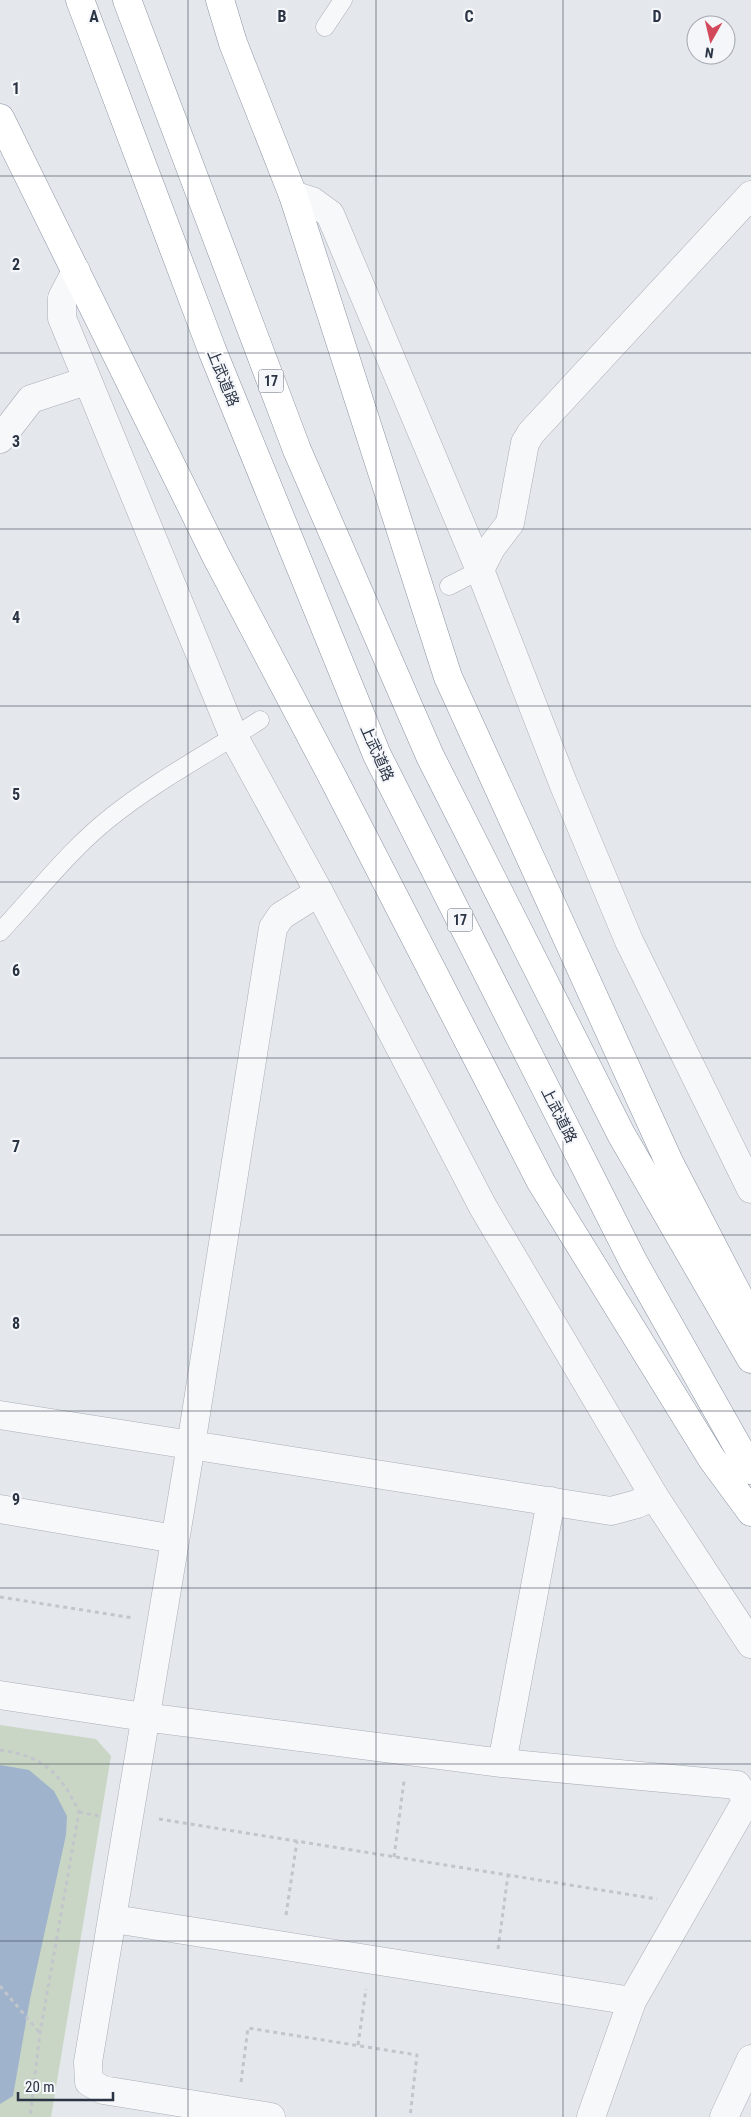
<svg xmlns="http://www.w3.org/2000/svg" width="751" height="2117" font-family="'Roboto Condensed','Noto Sans JP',sans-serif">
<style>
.green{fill:#c9d6c5}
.water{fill:#9fb4cc}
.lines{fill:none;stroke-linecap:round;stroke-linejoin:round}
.service-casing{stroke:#a9aeb7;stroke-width:19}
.minor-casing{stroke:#a9aeb7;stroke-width:29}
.tertiary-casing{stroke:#a9aeb7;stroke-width:29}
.trunk-casing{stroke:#8b94a3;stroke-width:29}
.path{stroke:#c2c5cb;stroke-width:3;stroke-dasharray:4 4;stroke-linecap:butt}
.service{stroke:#f7f8fa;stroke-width:18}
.minor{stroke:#f7f8fa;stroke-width:28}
.tertiary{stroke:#f7f8fa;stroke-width:28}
.trunk{stroke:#fff;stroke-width:28}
.grid{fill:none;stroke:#2b3445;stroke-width:1;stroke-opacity:0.55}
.labels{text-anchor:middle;stroke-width:4.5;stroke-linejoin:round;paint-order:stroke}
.shield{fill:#f4f6f9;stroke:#676e7b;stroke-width:1}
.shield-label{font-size:14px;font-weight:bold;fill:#2b3445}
.street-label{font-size:15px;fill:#2b3445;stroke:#f4f6f9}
.grid-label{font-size:16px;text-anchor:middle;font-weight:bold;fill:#2b3445;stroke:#f4f6f9;stroke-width:4.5;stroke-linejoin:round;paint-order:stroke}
</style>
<rect width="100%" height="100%" fill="#e4e7ec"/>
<path class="green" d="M0,1725L96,1739L111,1756L51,2117H0Z"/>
<path class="water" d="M0,1765L29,1770L54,1791L67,1816L66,1835L30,1999L13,2096L0,2104Z"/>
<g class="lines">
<defs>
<path id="service" d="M325,27L343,0
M449,586L480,570
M0,932C36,894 69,850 111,817C157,780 211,752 260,720"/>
<path id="minor" d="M0,439L31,399L86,381
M480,570L491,548L510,523L525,443L531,433L751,195
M0,1415L611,1511L637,1504L654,1496
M0,1509L175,1539
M0,1695L144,1717L502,1763L737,1785L744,1795L745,1803L632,2001L591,2117
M502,1763L551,1501
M114,1919L632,2001
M271,2117L103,2090L89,2082L88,2062L191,1445L273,928L281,916L319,892"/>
<path id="tertiary" d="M293,195L312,201L330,214L480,570L563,783L629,941L751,1189
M76,271L62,298V318L234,737L319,892L483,1207L654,1496L751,1644
M724,2117L751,2059"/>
<path id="trunk" d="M80,0L212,350L377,755L634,1263L751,1470
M127,0L297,450L430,756L621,1134L751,1359
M220,0L233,43L293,195L448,677L670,1164L751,1320
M0,118L216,556L333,778L541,1182L712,1459L751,1512"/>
</defs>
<use href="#service" class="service-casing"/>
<use href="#minor" class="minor-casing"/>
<use href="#tertiary" class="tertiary-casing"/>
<use href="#trunk" class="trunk-casing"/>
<path class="path" d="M0,1597L133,1618
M0,1750C43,1756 61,1773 79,1812L40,2033L30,2117
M79,1812L99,1816
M159,1819L657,1899
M394,1857L404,1781
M286,1915L297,1841
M498,1949L508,1875
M0,1986L40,2033
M358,2045L366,1989
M241,2082L248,2028L417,2055L410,2117"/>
<use href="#service" class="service"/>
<use href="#minor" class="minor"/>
<use href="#tertiary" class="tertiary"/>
<use href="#trunk" class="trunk"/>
</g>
<path class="grid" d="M188,0V2117M376,0V2117M563,0V2117M0,176H751M0,353H751M0,529H751M0,706H751M0,882H751M0,1058H751M0,1235H751M0,1411H751M0,1588H751M0,1764H751M0,1941H751"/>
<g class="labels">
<g class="shield">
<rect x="258.5" y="369.5" width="25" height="23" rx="4"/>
<rect x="447.5" y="908.5" width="25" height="23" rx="4"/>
</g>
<g class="shield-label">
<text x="271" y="386">17</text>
<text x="460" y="925">17</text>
</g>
<g class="street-label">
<text transform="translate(223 378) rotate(68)" y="5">上武道路</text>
<text transform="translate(377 753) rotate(66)" y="5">上武道路</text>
<text transform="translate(559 1115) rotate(63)" y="5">上武道路</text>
</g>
</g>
<g class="grid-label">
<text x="94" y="22">A</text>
<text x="282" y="22">B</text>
<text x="469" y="22">C</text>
<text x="657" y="22">D</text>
<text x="16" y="94">1</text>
<text x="16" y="270">2</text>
<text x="16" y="447">3</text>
<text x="16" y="623">4</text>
<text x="16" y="800">5</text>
<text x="16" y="976">6</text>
<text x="16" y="1152">7</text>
<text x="16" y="1329">8</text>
<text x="16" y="1505">9</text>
</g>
<g transform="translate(711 40) rotate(188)"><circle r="24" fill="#f4f6f9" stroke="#a4a8b1"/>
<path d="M0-4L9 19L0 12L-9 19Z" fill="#d1495b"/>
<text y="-8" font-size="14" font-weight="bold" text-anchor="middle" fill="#2b3445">N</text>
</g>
<path d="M18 2092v8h95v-8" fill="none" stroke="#2b3445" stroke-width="2.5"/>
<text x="25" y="2092" font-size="15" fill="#2b3445" stroke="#f4f6f9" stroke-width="4" paint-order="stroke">20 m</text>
</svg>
